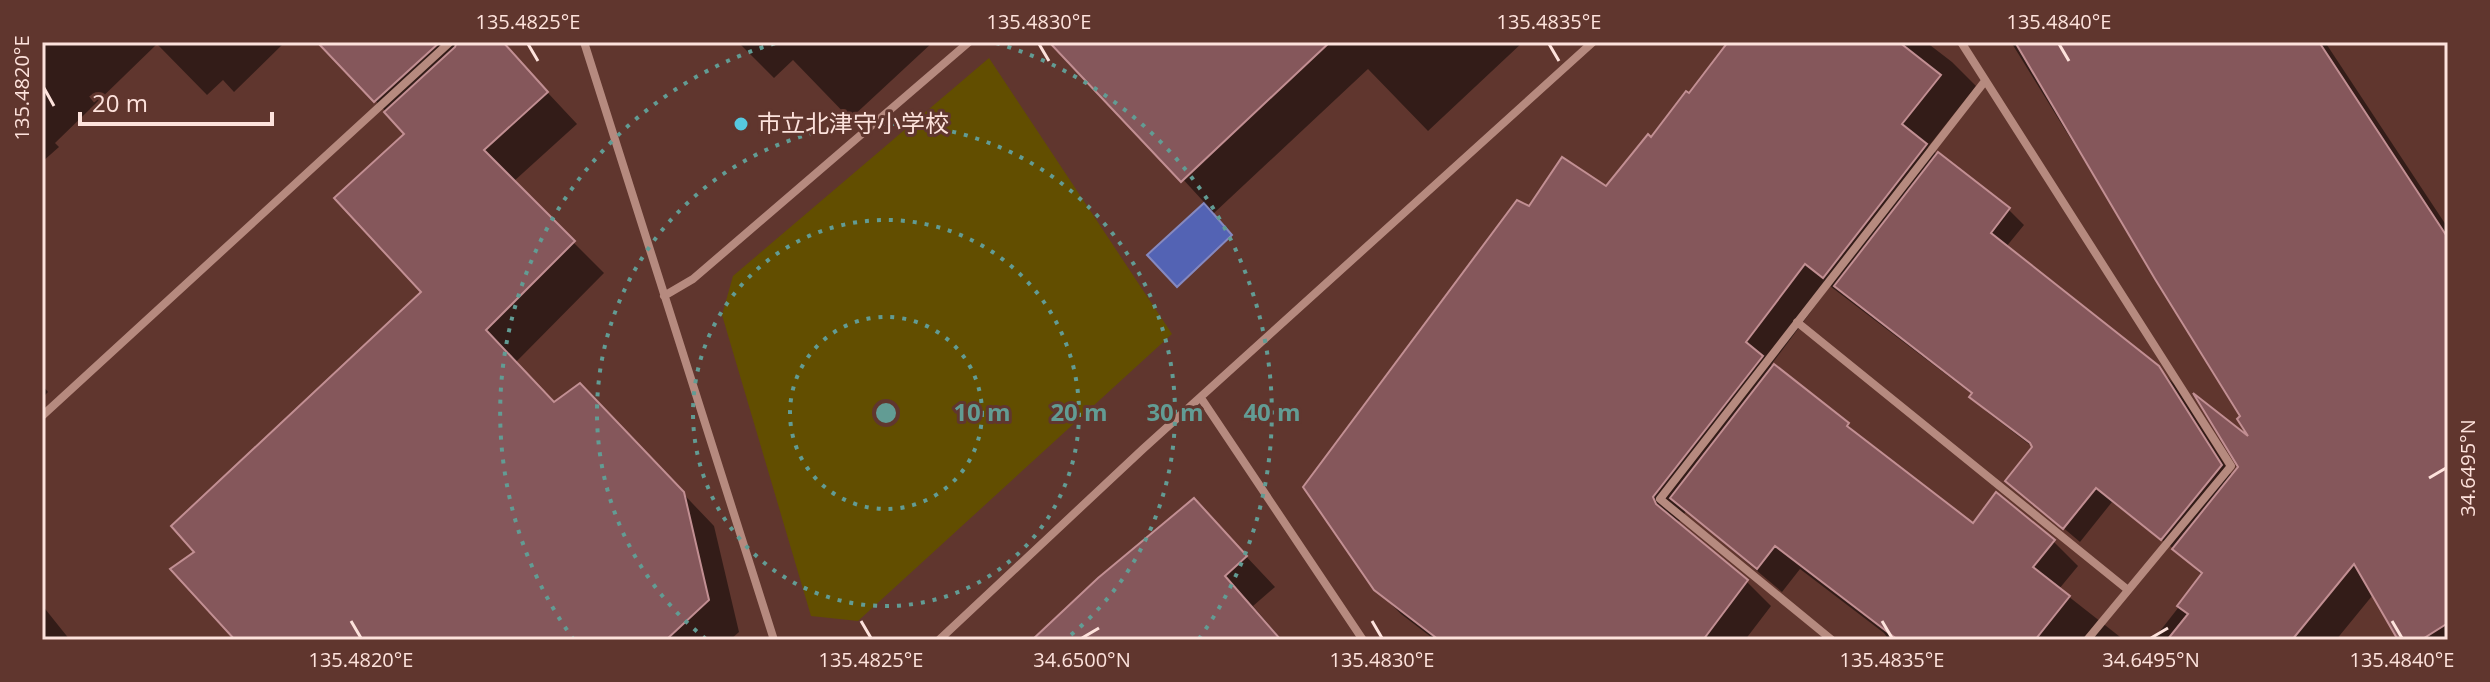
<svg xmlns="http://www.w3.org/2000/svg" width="2490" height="682" font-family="'Open Sans','Noto Sans JP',sans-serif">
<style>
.green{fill:#624e00}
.water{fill:#5363b4;stroke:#8689c0;stroke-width:2}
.shadow{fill:#0007}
.building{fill:#85575b;stroke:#c28f93;stroke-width:2}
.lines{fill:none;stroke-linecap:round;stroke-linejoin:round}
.street{stroke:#b68a7f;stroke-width:8}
.ticks{fill:none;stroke:#fde2dc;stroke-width:3}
.ring{fill:none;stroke:#629c94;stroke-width:4;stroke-dasharray:4 8}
.poi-dot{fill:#56c9e0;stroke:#60362e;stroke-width:3}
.labels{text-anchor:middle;stroke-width:6;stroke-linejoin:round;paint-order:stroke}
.poi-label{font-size:24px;fill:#fde2dc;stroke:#60362e;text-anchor:start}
.centre{fill:#629c94;stroke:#60362e;stroke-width:4}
.ring-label{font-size:24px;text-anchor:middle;font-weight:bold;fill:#629c94;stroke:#60362e;stroke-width:6;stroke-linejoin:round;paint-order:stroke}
.neatline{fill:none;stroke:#fde2dc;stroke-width:3}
.ticks-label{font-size:20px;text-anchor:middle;fill:#fde2dc}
</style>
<rect width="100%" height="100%" fill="#60362e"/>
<path class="green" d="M989,58L1172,334L858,621L811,616L722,315L733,276Z"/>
<path class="water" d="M1204,203L1232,235L1177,287L1147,255Z"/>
<path class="shadow" d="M42,42H285L234,92L223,80L207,95L157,44L55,143L59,147L42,162Z
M320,42H485L505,47L577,124L513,182L604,273L515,363L555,404L610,417L714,526L739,632L730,640H237L197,552L424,293L407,134Z
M738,42H933L850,119L793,60L774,78Z
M1057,42H1523L1428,131L1368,69L1214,213Z
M1731,42H1926L1952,62L1976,86L1928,147L2009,210L2024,225L2006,247L2158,368L2174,384L2232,476L2254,444L2242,417L2011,42H2325L2448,228V640H2401L2372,596L2336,640H2153L2203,576L2178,552L2112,502L2080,542L2008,481L2034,448L1987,412L1972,397L1973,395L1830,286L1771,365L1848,425L1868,445L1973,525L2053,541L2078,566L2059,589L2124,640H1889L1884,633L1800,569L1782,592L1686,511L1677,525L1747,582L1771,606L1745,640H1435L1401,614L1376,589L1530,208L1607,189L1689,96Z
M42,385L48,392L42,398Z
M1194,501L1275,587L1253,606L1282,640H1034Z
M42,605L70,640H42Z"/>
<path class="building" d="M317,42H440L374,102Z
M457,42H503L548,92L484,150L575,241L486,330L554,402L580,383L684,492L709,600L666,640H235L170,569L194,552L171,526L421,292L334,198L404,134L384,112L455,47Z
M1049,42H1330L1181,182Z
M1728,42H1899L1941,75L1902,124L1927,144L1823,278L1805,264L1746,342L1763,356L1653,497L1656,504L1748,580L1703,640H1439L1374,590L1303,487L1517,200L1529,206L1562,157L1606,186L1648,134L1651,137L1686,91L1689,93Z
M2015,42H2319L2448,238V623L2421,640H2398L2354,564L2292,640H2167L2188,614L2177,606L2202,573L2172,549L2238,467L2193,393L2248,436L2237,419L2240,416L2155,279Z
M1938,152L2010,208L1991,233L2159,366L2222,465L2161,540L2096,488L2063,529L2005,481L2032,447L2030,443L1969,397L1972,393L1834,286Z
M1774,364L1849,423L1847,426L1973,523L1996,492L2055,540L2033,567L2070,596L2035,640H1898L1775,546L1757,569L1670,498Z
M1194,498L1247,556L1225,576L1281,640H1032L1098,578Z"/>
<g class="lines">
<path class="street" d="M584,42L774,640
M1961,42L2231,466L2087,640
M664,296L693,279L969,42
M1797,322L2128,590
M1201,398L1363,640
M42,416L450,42
M939,640L1143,449L1593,42
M1832,640L1660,499L1985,81"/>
</g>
<path class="ticks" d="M528,44L538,61M1039,44L1049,61M1549,44L1559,61M2059,44L2069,61M44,88L54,106M2429,478L2446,468M351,621L361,638M861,621L871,638M1372,621L1382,638M1882,621L1892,638M2392,621L2402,638M1082,638L1099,628M2151,638L2168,628"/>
<g class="ring">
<circle cx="886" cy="413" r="96"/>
<circle cx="886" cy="413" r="193"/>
<path d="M706 639A289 289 0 1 1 1066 639"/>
<path d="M574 640A386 386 0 0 1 776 43M996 43A386 386 0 0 1 1198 640"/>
</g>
<circle class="poi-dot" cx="741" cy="124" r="8"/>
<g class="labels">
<g class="poi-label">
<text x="757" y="132">市立北津守小学校</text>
</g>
</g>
<circle cx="886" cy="413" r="12" class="centre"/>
<g class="ring-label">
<text x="982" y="421">10 m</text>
<text x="1079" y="421">20 m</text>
<text x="1175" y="421">30 m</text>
<text x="1272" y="421">40 m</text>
</g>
<rect width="2490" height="682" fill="none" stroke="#60362e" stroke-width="88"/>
<path d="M80 112v12h192v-12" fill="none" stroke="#fde2dc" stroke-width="4"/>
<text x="92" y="112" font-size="24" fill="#fde2dc" stroke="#60362e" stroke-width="6" paint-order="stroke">20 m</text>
<rect x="44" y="44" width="2402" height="594" class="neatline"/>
<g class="ticks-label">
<text x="528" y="29">135.4825°E</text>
<text x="1039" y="29">135.4830°E</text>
<text x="1549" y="29">135.4835°E</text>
<text x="2059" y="29">135.4840°E</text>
<text transform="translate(22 88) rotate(-90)" y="7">135.4820°E</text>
<text transform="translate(2468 468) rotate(-90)" y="7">34.6495°N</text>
<text x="361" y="667">135.4820°E</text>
<text x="871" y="667">135.4825°E</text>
<text x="1082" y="667">34.6500°N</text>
<text x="1382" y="667">135.4830°E</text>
<text x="1892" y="667">135.4835°E</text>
<text x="2151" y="667">34.6495°N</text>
<text x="2402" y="667">135.4840°E</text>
</g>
</svg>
